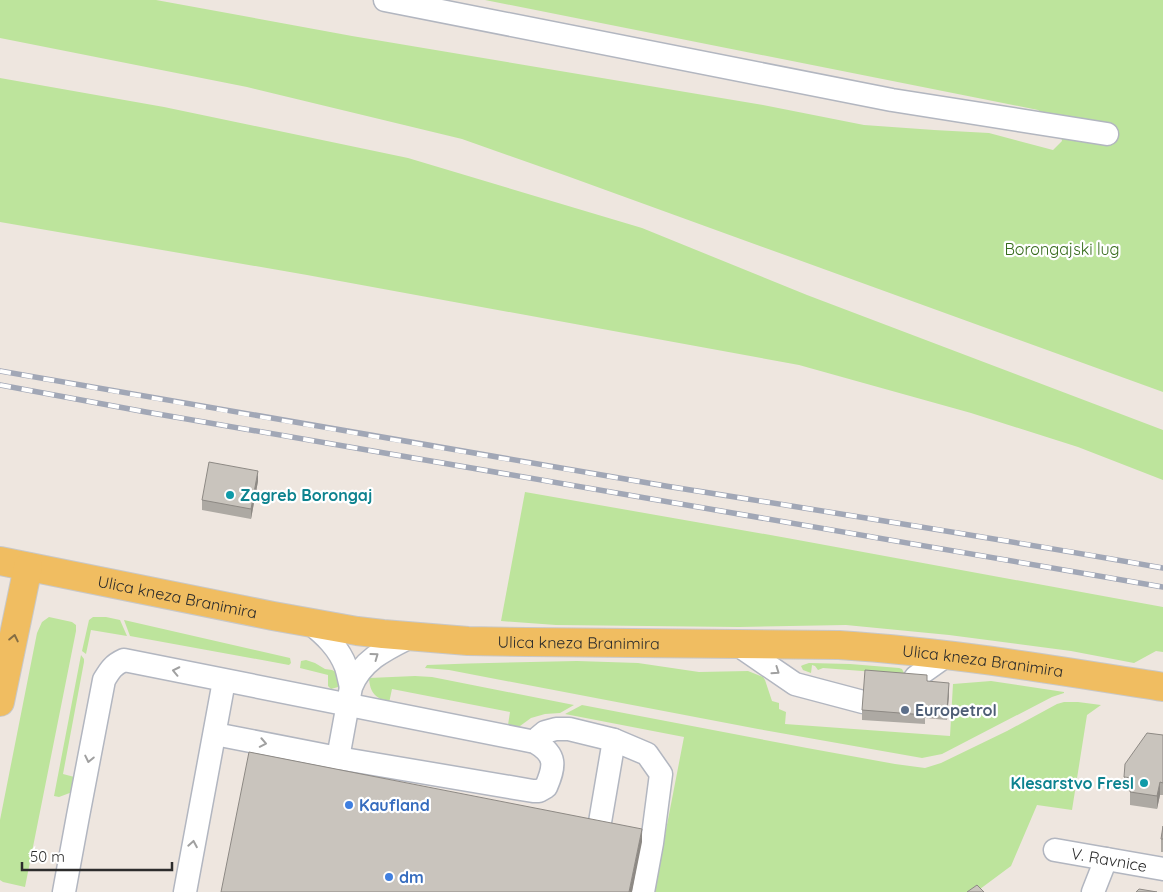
<svg xmlns="http://www.w3.org/2000/svg" width="1163" height="892" font-family="Quicksand,sans-serif">
<style>
.green{fill:#bde49c}
.lines{fill:none;stroke-linecap:round;stroke-linejoin:round}
.minor-casing{stroke:#b2b6c0;stroke-width:25}
.major-casing{stroke:#c8c8c8;stroke-width:30}
.minor{stroke:#fff;stroke-width:22}
.major{stroke:#f0bd61;stroke-width:28}
.rail-casing{stroke:#a1a7b6;stroke-width:5.5}
.rail{stroke:#fff;stroke-width:4;stroke-dasharray:11;stroke-linecap:butt}
.wall{fill:#ada9a3}
.shaded-wall{fill:#8d8984}
.building{fill:#c9c4bd;stroke:#8d8984}
.oneway{stroke:#846d44}
.oneway2{stroke:#a0a0a0}
.culture-dot{fill:#0f9aa8;stroke:#fff;stroke-width:2}
.service-dot{fill:#5c6f8a;stroke:#fff;stroke-width:2}
.shop-dot{fill:#3f7fe0;stroke:#fff;stroke-width:2}
.labels{text-anchor:middle;stroke-width:4.5;stroke-linejoin:round;paint-order:stroke}
.park-label{font-size:16px;fill:#366b1b;stroke:#fff}
.culture-label{font-size:16px;font-weight:bold;fill:#0d838f;stroke:#fff;text-anchor:start}
.street-label{font-size:16px;fill:#2c2c2c;stroke:#fff}
.service-label{font-size:16px;font-weight:bold;fill:#4e5e75;stroke:#fff;text-anchor:start}
.shop-label{font-size:16px;font-weight:bold;fill:#366cbe;stroke:#fff;text-anchor:start}
</style>
<rect width="100%" height="100%" fill="#eee6df"/>
<path class="green" d="M0,0H156L352,36L763,105L864,125L934,130L989,133L1053,150L1062,141L1059,125L1038,110L485,0H1163V392L567,176L462,139L247,87L0,38Z
M0,78L164,107L408,158L642,228L807,295L1163,430V480L1078,447L971,413L799,365L307,275L0,222Z
M525,492L787,538L1163,607V652L1156,651L1134,663L1071,651L949,635L846,625L739,627L556,625L501,621Z
M49,617L72,622L76,625V631L25,887L3,882L0,880V820L37,633L42,622Z
M93,617H106L120,620L127,636L91,630L86,654L82,651L89,620Z
M124,620L290,658L291,663L289,665L130,636Z
M81,655L84,659V662L63,774L78,778L75,791L59,797L54,796Z
M306,660L315,663L325,669L332,670L338,673L341,679L338,687L331,689L328,686V675L300,668L301,661Z
M577,661L638,663L699,672L748,671L763,677L765,680L772,701L779,703V709L786,712L785,724L950,736L953,684L991,681L1064,692V693L1052,697L942,754L922,758L758,729L449,670L425,668L427,665C477,663 527,662 577,661Z
M809,663L850,664L899,668L902,669L904,673L901,674L823,668L818,670L815,666L812,665L811,673L803,670L801,666L803,665Z
M415,676L432,677L574,705L560,713L545,714L531,718L520,726L513,728L508,725L510,712L392,689L389,703C375,697 370,693 369,678Z
M1064,702H1078L1101,705L1087,715L1072,810L1037,805L1011,866L976,892H654L684,737L565,714L582,705L807,748L895,764L925,768L941,763L1007,731L1057,704Z"/>
<g class="lines">
<defs>
<g id="minor">
<path d="M385,0L892,100L1107,134"/>
<path d="M310,623C325,635 339,648 346,667C348,673 349,680 351,687"/>
<path d="M735,643L795,684L863,702"/>
<path d="M911,684L916,677L947,655"/>
<path d="M535,742L539,737L545,732L556,729H569L614,740L647,754L661,774L652,843L643,892"/>
<path d="M338,758L351,687C362,660 386,649 410,637"/>
<path d="M599,828L614,740"/>
<path id="s1" d="M1055,850L1163,869"/>
<path d="M64,892L78,816L104,680C110,670 113,665 124,660L535,742C557,755 555,766 546,787L539,791H533L338,758L215,734"/>
<path d="M185,892L224,681"/>
<path d="M1093,892L1106,859"/>
</g>
<g id="major">
<path id="s2" d="M0,561L273,616L357,631L383,634L468,641L527,642L839,645C948,652 1056,670 1163,687"/>
<path d="M0,702L28,567"/>
</g>
</defs>
<use href="#minor" class="minor-casing"/>
<use href="#major" class="major-casing"/>
<use href="#minor" class="minor"/>
<use href="#major" class="major"/>
<defs>
<path id="rail" d="M0,371C220,410 440,448 660,485C828,512 996,538 1163,568
M0,385L146,412L1163,587"/>
</defs>
<use href="#rail" class="rail-casing"/>
<use href="#rail" class="rail"/>
</g>
<path class="wall" d="M258,481L251,519L202,510V500Z
M927,681L949,693L947,720L925,718V724L862,720V710Z
M1163,735V795H1160L1157,809L1130,805V791L1124,789V777Z
M1163,826V852H1161V839Z"/>
<path class="shaded-wall" d="M258,471V481L251,519V509Z
M949,683V693L947,720V710Z
M1160,782V795L1157,809V796Z
M642,829V842L632,892H629Z"/>
<path class="building" d="M209,462L258,471L251,509L202,500Z
M865,670L927,675V681L949,683L947,710L925,708V715L862,710Z
M1147,733L1163,735V783L1160,782L1157,796L1130,792L1132,778L1124,777L1125,764Z
M249,752L642,829L629,892H221Z
M1163,826V839H1161Z
M977,885L984,892H967Z
M1139,889L1157,892H1136Z"/>
<defs><path id="oneway-chevron" d="M-2-3.5L2.5 0L-2 3.5" fill="none" stroke-width="1.6" stroke-linecap="round" stroke-linejoin="round" transform="scale(1.25)"/></defs>
<use class="oneway" href="#oneway-chevron" transform="translate(14 638) rotate(-78)"/>
<g class="oneway2">
<use href="#oneway-chevron" transform="translate(375 656) rotate(-36)"/>
<use href="#oneway-chevron" transform="translate(176 671) rotate(-168)"/>
<use href="#oneway-chevron" transform="translate(776 671) rotate(35)"/>
<use href="#oneway-chevron" transform="translate(263 743) rotate(11)"/>
<use href="#oneway-chevron" transform="translate(89 759) rotate(102)"/>
<use href="#oneway-chevron" transform="translate(193 844) rotate(-80)"/>
</g>
<g class="culture-dot">
<circle cx="230" cy="495" r="5"/>
<circle cx="1144" cy="783" r="5"/>
</g>
<circle class="service-dot" cx="905" cy="710" r="5"/>
<g class="shop-dot">
<circle cx="349" cy="805" r="5"/>
<circle cx="389" cy="877" r="5"/>
</g>
<g class="labels">
<g class="park-label">
<text x="1062" y="255">Borongajski lug</text>
</g>
<g class="culture-label">
<text x="240" y="501">Zagreb Borongaj</text>
<text x="1134" y="789" text-anchor="end">Klesarstvo Fresl</text>
</g>
<g class="street-label">
<text dy="6" stroke="none"><textPath href="#s2" startOffset="181">Ulica kneza Branimira</textPath></text>
<text dy="6" stroke="none"><textPath href="#s2" startOffset="586">Ulica kneza Branimira</textPath></text>
<text dy="6" stroke="none"><textPath href="#s2" startOffset="991">Ulica kneza Branimira</textPath></text>
<text dy="6" stroke="none"><textPath href="#s1" startOffset="55">V. Ravnice</textPath></text>
</g>
<g class="service-label">
<text x="915" y="716">Europetrol</text>
</g>
<g class="shop-label">
<text x="359" y="811">Kaufland</text>
<text x="399" y="883">dm</text>
</g>
</g>
<path d="M22 862v8h150v-8" fill="none" stroke="#2c2c2c" stroke-width="2.5"/>
<text x="30" y="862" font-size="15" fill="#2c2c2c" stroke="#ffffff" stroke-width="4" paint-order="stroke">50 m</text>
</svg>
